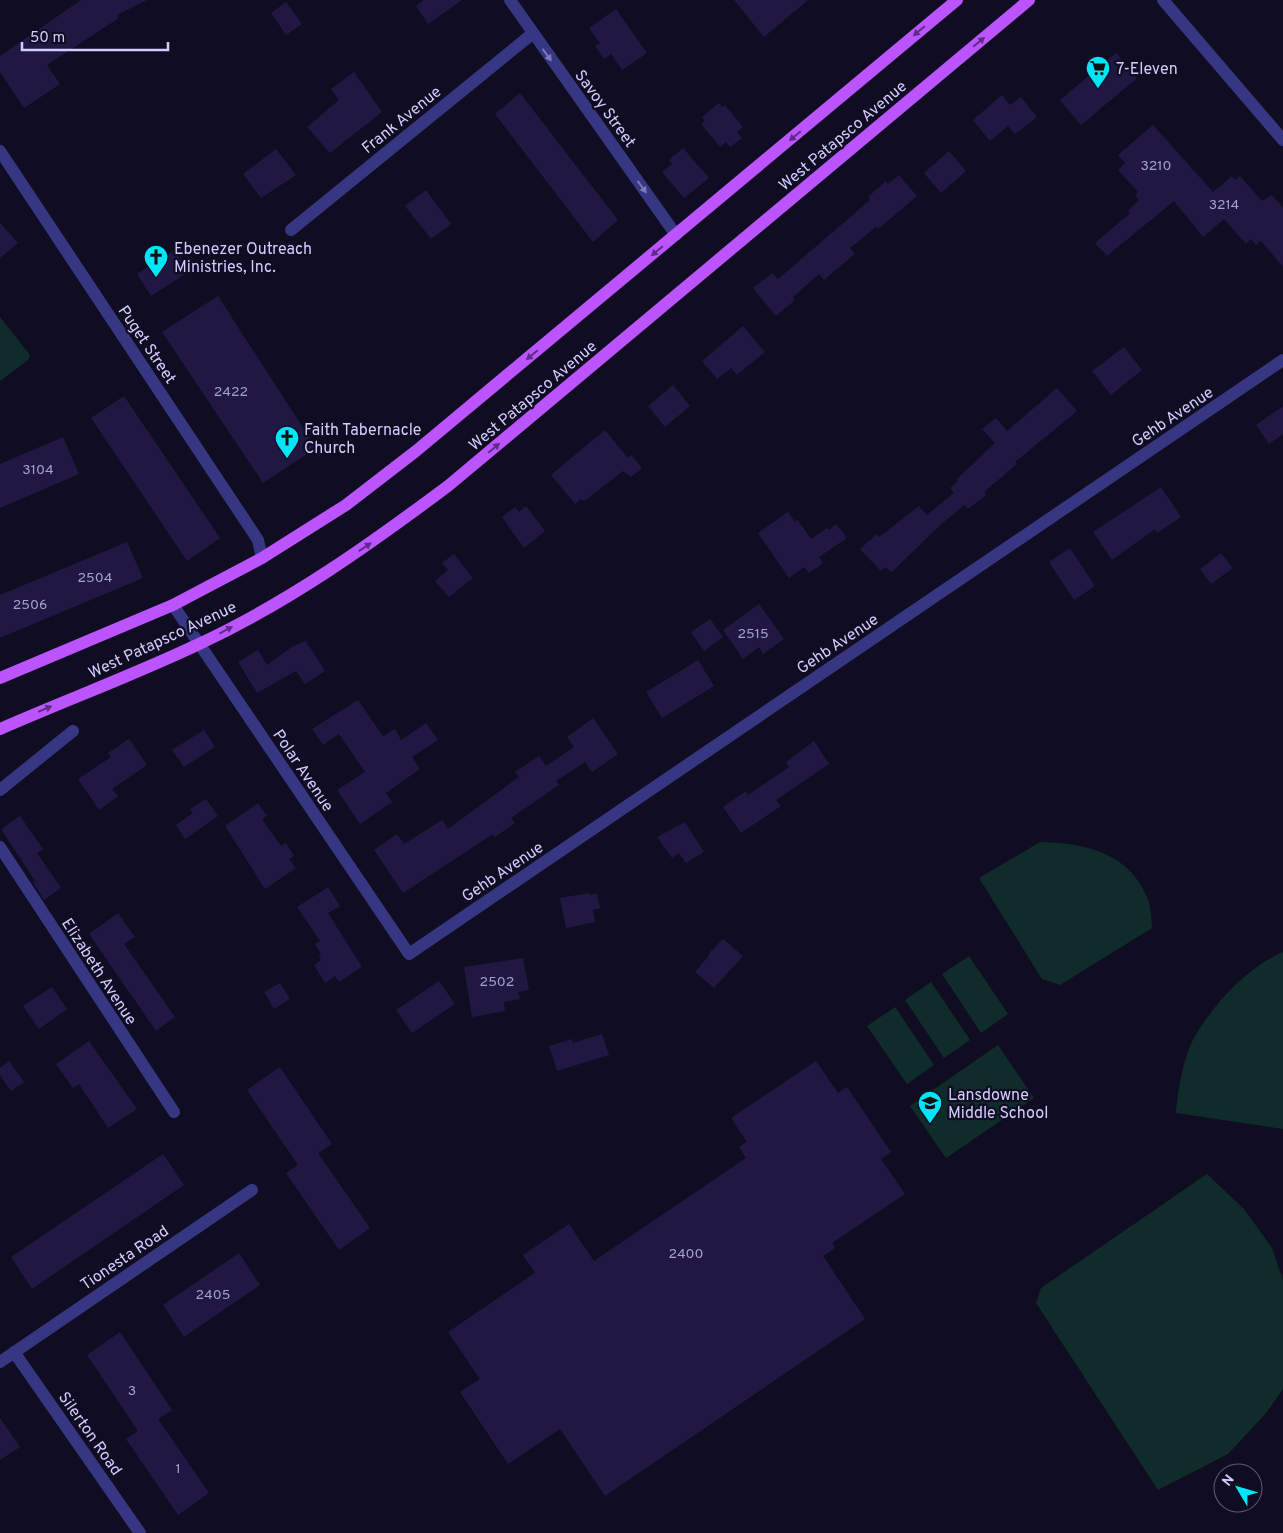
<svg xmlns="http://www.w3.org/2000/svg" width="1283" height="1533" font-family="Overpass,sans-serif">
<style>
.green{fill:#102c2a}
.building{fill:#201843}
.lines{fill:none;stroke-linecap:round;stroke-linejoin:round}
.minor{stroke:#373682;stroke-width:12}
.major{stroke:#bb54ff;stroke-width:12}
.oneway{fill:#5d2d85}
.oneway2{fill:#7d7aba}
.labels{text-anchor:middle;stroke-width:4.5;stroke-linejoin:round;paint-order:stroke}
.number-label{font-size:14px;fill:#a6a0d0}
.poi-label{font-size:16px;fill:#d2cdff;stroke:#100d22;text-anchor:start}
.street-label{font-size:16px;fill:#d2cdff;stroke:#100d22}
</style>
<rect width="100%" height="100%" fill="#100d22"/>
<path class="green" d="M0,317L30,355L28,360L0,381Z
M1040,842C1084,843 1128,852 1147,897C1151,905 1151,918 1152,928L1060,985L1042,979L979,878Z
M1283,952V1129L1176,1113C1178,1090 1183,1058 1194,1038C1213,1005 1247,967 1283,952Z
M969,956L1008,1014L981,1033L942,974Z
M931,982L970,1040L944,1058L905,1000Z
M895,1007L934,1065L907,1084L867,1026Z
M998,1045L1034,1098L946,1158L910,1106Z
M1207,1174L1244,1209L1272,1248L1283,1280V1389L1267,1412L1228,1454L1158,1490L1036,1303L1041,1288Z"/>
<path class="building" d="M81,0H147L117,15L119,18L47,65L60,84L24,108L0,72V56Z
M424,0H462L428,24L416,6Z
M734,0H808L764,37Z
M286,2L302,24L286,35L271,13Z
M616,9L647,53L622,70L611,54L604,59L595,46L600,43L589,28Z
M1116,53L1137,78L1081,125L1060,100Z
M354,72L382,112L330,153L307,127L339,100L331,89Z
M520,93L618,220L593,242L495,114Z
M1002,95L1010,105L1021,97L1037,117L1015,134L1008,126L990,141L973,120Z
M719,103L722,107L725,105L743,127L737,132L742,138L730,147L726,142L720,147L701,124L705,121L702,117Z
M1153,125L1213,192L1232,176L1235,180L1240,176L1262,201L1272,195L1283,208V267L1261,241L1256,245L1251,239L1246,244L1224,219L1203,237L1174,201L1107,256L1095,243L1130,213L1128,211L1139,200L1135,195L1138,192L1118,170L1125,163L1118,155Z
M683,148L709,178L684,198L662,172L672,164L669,160Z
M276,149L296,175L261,198L243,174Z
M949,151L966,171L941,193L924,173Z
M899,175L917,196L878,229L876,227L850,248L855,254L824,280L819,274L793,297L795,300L776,316L753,288L772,273L778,279L870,200L868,197L886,181L888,184Z
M426,190L451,224L431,239L405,206Z
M0,223L18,243L0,258Z
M174,250L188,272L151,296L137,274Z
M218,296L316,448L263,483L162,332Z
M743,326L765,352L737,375L731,368L717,379L702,361Z
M1124,347L1142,370L1111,395L1092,371Z
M673,385L690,406L665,427L648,406Z
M1057,388L1077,411L1015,462L1017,464L984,492L986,495L968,509L964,505L939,526L892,572L885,567L881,571L860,549L877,534L879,537L919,506L927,515L954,493L950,488L958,481L957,479L995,443L982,429L996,418L1007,431Z
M124,396L220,538L187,561L91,418Z
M1283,406V434L1269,444L1256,425Z
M605,430L628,458L631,455L642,468L631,477L623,471L587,499L584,501L581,499L575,504L551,475Z
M63,437L79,474L0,508V464Z
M1161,487L1181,517L1157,533L1155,529L1112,560L1093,532Z
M526,506L545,531L524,548L502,517L515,507L519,512Z
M788,512L795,522L798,520L811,539L827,528L829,530L836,524L847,538L819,557L823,563L809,573L804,567L789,578L758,533Z
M127,542L143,578L0,638V595Z
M1070,548L1095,586L1074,600L1049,562Z
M1221,553L1233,568L1211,584L1200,569Z
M454,554L473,578L449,597L435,581L448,570L442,563Z
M759,604L784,639L763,654L759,647L743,659L723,630Z
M710,619L723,637L704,651L691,632Z
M306,641L325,671L305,684L296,671L257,693L238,662L258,650L267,665L293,646Z
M698,660L714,686L662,718L646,692Z
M358,700L383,736L395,729L401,740L426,723L438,740L412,757L420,769L386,793L392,802L360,824L337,790L365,772L339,734L323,745L312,729Z
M593,718L618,754L592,772L585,762L556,781L559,785L511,818L515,823L495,837L493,834L403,893L374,850L397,834L404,844L442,820L448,829L519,777L515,772L539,756L546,766L574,747L567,737Z
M204,730L215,747L184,767L172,750Z
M129,739L147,765L112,789L118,796L99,810L78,779L111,757L108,753Z
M814,741L829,764L776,800L781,806L741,833L723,807L746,791L748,795L789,767L786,762Z
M206,799L218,816L185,839L176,825L193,813L190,809Z
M258,803L267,816L262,819L281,846L286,843L294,856L289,859L296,868L265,889L225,826Z
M20,816L43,849L37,853L61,888L44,900L33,882L35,881L1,829Z
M685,822L704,852L686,863L679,853L672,858L657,837Z
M328,887L340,906L328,913L362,967L339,982L335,976L325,983L314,965L321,960L319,956L321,954L315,944L320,941L297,907Z
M589,893L590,895L597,893L600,908L593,910L595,922L566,928L560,898Z
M118,913L135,937L124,944L175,1017L156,1031L89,934Z
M723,939L743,956L714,988L695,972L708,957L710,952Z
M523,958L529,990L518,992L520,999L504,1002L505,1011L472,1017L464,967Z
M439,981L455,1004L412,1033L396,1010Z
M280,983L290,999L274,1009L264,992Z
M52,987L67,1009L39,1029L23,1006Z
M602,1034L609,1055L557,1071L549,1046L572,1039L573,1043Z
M89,1041L137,1109L108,1128L79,1084L73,1088L56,1064Z
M9,1061L24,1082L11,1091L0,1075V1068Z
M816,1061L838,1093L847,1087L891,1152L881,1159L905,1194L832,1243L835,1248L823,1256L865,1319L605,1496L560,1429L508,1464L460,1392L480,1379L448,1332L535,1273L523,1255L569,1224L594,1261L746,1158L739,1147L747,1142L731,1118Z
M280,1067L332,1144L318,1153L370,1228L339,1250L286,1173L298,1165L247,1090Z
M163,1154L184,1185L32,1289L11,1257Z
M239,1253L260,1285L184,1337L163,1305Z
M120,1332L172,1410L158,1419L209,1493L178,1515L126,1439L138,1431L87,1355Z
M0,1418L20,1447L0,1460Z"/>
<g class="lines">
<path class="minor" d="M510,0L676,235
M1163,0L1283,140
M0,151L258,540L262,558
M291,230L532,34
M173,605L409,954L1283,360
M0,790L73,731
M0,847L174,1112
M14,1352L140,1533
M0,1362L252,1190"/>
<path class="major" d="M0,678L173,605L262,558L346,505L416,451L957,0
M0,729C66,700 134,675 199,644C289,602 369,545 448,486L1029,0"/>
</g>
<defs><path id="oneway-solid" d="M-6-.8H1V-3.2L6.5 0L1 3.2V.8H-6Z" transform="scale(1.25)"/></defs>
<g class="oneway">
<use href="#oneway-solid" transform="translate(919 31) rotate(140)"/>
<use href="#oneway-solid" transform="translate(979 42) rotate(-40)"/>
<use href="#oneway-solid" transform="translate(795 136) rotate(140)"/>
<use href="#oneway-solid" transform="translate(657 251) rotate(140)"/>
<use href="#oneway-solid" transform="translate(532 355) rotate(140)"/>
<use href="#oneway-solid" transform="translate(494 448) rotate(-40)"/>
<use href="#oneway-solid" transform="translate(365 547) rotate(-33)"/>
<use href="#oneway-solid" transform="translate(226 630) rotate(-28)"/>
<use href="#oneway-solid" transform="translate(45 709) rotate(-23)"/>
</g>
<g class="oneway2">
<use href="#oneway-solid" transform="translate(547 55) rotate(54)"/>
<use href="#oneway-solid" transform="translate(642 187) rotate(54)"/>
</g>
<defs>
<symbol id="supermarket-pin" viewBox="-11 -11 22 30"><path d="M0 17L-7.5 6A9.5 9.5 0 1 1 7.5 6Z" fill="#00e6f8" stroke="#100d22"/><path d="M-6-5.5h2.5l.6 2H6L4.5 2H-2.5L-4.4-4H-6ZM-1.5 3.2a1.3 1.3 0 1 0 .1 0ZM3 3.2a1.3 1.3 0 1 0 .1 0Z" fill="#111"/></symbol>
<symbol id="church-pin" viewBox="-11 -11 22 30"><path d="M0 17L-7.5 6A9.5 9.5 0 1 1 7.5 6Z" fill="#00e6f8" stroke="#100d22"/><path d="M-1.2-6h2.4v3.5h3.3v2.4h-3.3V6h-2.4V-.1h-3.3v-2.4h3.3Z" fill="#111"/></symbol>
<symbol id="school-pin" viewBox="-11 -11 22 30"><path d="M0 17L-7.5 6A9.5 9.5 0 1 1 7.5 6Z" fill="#00e6f8" stroke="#100d22"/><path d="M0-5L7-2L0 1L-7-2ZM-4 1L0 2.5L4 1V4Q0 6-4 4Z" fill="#111"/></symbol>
</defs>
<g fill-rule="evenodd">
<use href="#supermarket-pin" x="1084" y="54" width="28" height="38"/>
<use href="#church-pin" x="142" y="243" width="28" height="38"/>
<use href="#church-pin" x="273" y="424" width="28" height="38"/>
<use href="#school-pin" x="916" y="1089" width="28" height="38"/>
</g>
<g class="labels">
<g class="number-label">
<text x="1156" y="170">3210</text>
<text x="1224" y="209">3214</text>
<text x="231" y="396">2422</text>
<text x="38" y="474">3104</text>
<text x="95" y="582">2504</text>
<text x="30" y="609">2506</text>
<text x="753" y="638">2515</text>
<text x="497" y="986">2502</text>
<text x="686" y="1258">2400</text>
<text x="213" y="1299">2405</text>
<text x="132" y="1395">3</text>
<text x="178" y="1473">1</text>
</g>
<g class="poi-label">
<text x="1116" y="74">7-Eleven</text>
<text x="174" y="254">Ebenezer Outreach<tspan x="174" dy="18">Ministries, Inc.</tspan></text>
<text x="304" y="435">Faith Tabernacle<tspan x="304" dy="18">Church</tspan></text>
<text x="948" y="1100">Lansdowne<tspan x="948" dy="18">Middle School</tspan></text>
</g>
<g class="street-label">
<text transform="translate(606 108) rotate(54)" y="6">Savoy Street</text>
<text transform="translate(401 119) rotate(-39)" y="6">Frank Avenue</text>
<text transform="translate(842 135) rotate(-40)" y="6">West Patapsco Avenue</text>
<text transform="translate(148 344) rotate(56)" y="6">Puget Street</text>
<text transform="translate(532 395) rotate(-40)" y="6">West Patapsco Avenue</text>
<text transform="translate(1172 416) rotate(-34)" y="6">Gehb Avenue</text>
<text transform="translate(162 639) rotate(-25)" y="6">West Patapsco Avenue</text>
<text transform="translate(837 643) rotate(-34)" y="6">Gehb Avenue</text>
<text transform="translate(304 770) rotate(56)" y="6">Polar Avenue</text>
<text transform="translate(502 871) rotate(-34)" y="6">Gehb Avenue</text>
<text transform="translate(100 971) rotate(57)" y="6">Elizabeth Avenue</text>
<text transform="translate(124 1257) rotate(-34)" y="6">Tionesta Road</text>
<text transform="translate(91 1433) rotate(55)" y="6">Silerton Road</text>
</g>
</g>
<g transform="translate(1238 1488) rotate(308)"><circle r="24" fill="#100d22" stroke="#5e5a7a"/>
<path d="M0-4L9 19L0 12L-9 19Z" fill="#00e6f8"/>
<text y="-8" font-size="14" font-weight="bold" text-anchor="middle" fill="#d2cdff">N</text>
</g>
<path d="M22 42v8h146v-8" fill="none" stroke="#d2cdff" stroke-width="2.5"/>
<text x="30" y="42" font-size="15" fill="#d2cdff" stroke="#100d22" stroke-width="4" paint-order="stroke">50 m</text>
</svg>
